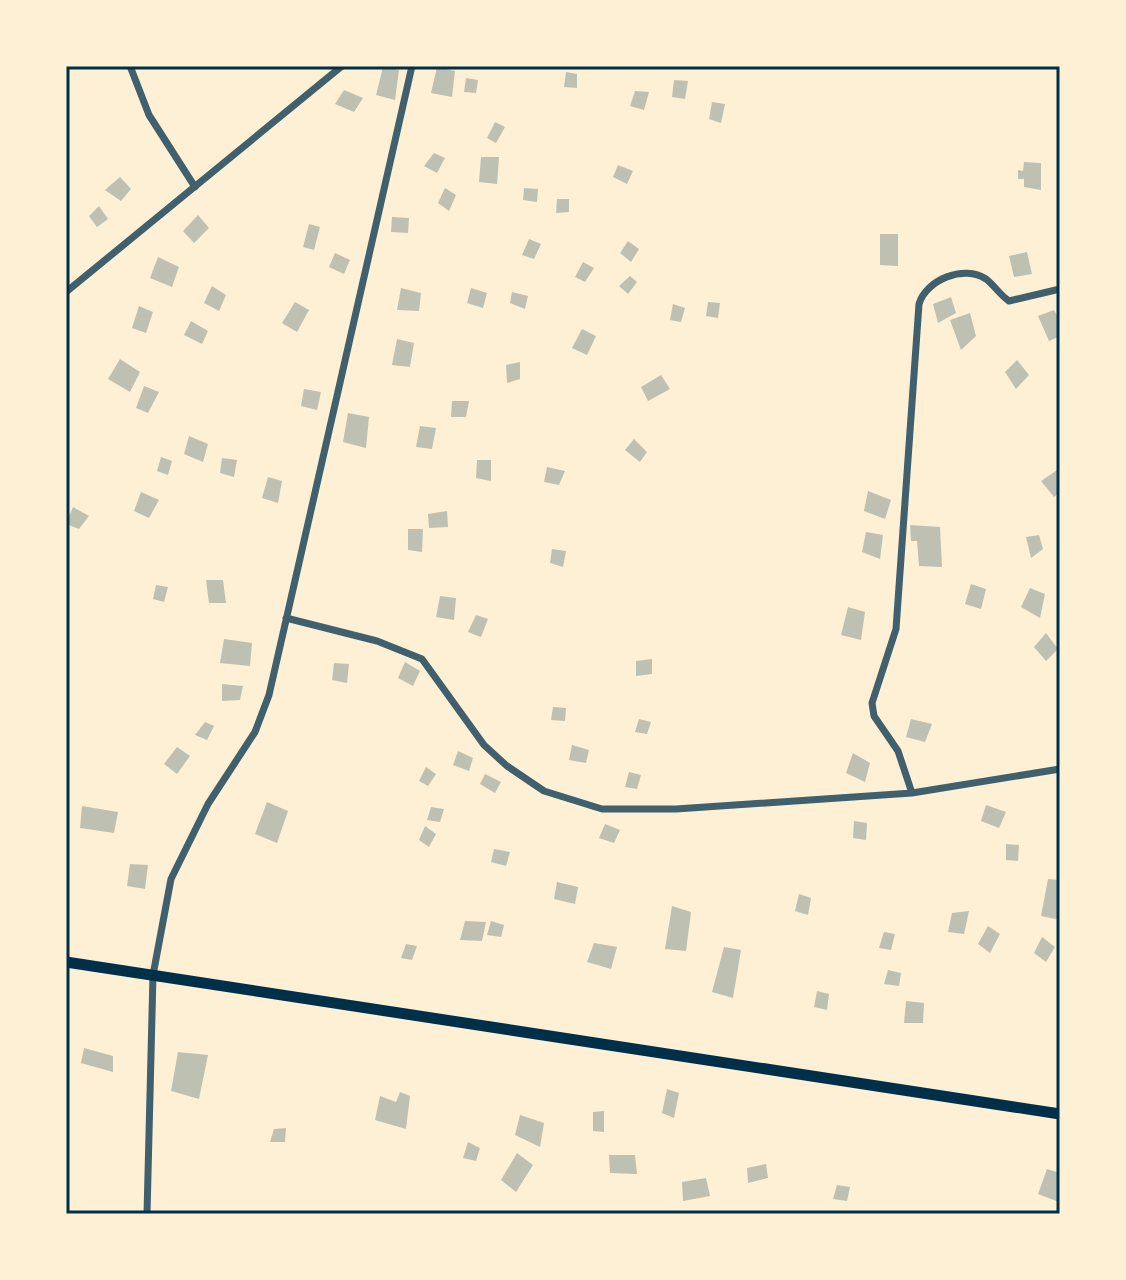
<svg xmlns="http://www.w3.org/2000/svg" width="1126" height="1280" font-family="Helvetica,sans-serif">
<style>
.building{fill:#bec0b2}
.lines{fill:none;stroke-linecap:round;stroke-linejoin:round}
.minor{stroke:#3f606c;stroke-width:7}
.primary{stroke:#003049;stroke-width:11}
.neatline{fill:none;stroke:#003049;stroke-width:3}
</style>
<rect width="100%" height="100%" fill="#fdf0d5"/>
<path class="building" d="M383,67L399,70L395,100L376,95Z
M437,67L455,71L452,97L431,93Z
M566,72L577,74V88L564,87Z
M466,78L478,80L476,93L464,92Z
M674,80L688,81L685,99L672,97Z
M344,90L363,98L354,112L335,104Z
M635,91L649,92L644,110L630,106Z
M712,102L725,104L721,123L709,119Z
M495,122L505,127L496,143L487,138Z
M434,153L445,158L437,173L424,166Z
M481,157H499L497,184L479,182Z
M1024,162L1041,163V190L1024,187V179H1018V170L1023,171Z
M618,165L633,171L627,184L613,177Z
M120,177L131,189L121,201L105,190Z
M445,188L456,195L449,211L438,203Z
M524,188L538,189L537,202L523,200Z
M557,199H569V212L556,213Z
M99,206L108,219L97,227L89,216Z
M198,215L209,228L194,243L183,231Z
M392,217L409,218L408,233L391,232Z
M309,224L320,227L314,250L303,247Z
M880,234H898V266L880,265Z
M529,239L541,244L534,259L522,255Z
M628,241L639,249L631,262L620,253Z
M1027,252L1032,274L1014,277L1009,256Z
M335,253L350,260L344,274L329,267Z
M158,257L179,267L172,287L150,278Z
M583,262L594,268L585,282L575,277Z
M630,276L637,282L628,294L619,286Z
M212,286L226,295L219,311L204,303Z
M401,288L421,293L419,311L397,310Z
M471,288L487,293L483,308L467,303Z
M512,292L528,296L525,309L510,303Z
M951,297L956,313L938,323L933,304Z
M295,302L309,310L297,332L282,323Z
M708,302L720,303L718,318L706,316Z
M673,304L685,308L681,322L670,320Z
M139,306L153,312L146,333L132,328Z
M1054,310L1060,321V336L1049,341L1038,316Z
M970,313L976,336L961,350L950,320Z
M191,321L208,331L202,344L184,335Z
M582,329L596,336L587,355L572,348Z
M397,339L414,343L410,367L392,365Z
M120,359L140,372L130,392L108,379Z
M1017,360L1029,375L1016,389L1005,372Z
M520,362V379L507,383L506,365Z
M661,375L670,389L648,401L641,387Z
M144,386L159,392L148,413L136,408Z
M304,389L321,392L317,410L301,406Z
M452,401H469L466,417H451Z
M348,413L369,417L366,448L343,442Z
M420,426L436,428L432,449L416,447Z
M189,436L208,444L203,462L184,454Z
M634,439L647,452L640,462L625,450Z
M161,457L172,461L168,475L157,471Z
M222,458L237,460L234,477L220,473Z
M477,460H491V481L476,478Z
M547,467L565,471L559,485L544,482Z
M1060,468V492L1054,497L1041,481Z
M268,477L282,481L278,503L262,498Z
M868,491L891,500L885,519L864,511Z
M141,492L159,500L149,518L134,511Z
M73,507L89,516L79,529L66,524Z
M447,511L448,527L429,528L428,514Z
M910,525L940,527L942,567L919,566L917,541H911Z
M408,529H423L422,552L408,550Z
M866,532L883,535L880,559L862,552Z
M1039,535L1043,549L1031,558L1026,537Z
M552,549L566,551L563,567L550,563Z
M206,580H223L226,603H209Z
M971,584L986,589L981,609L965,604Z
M156,585L168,587L164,602L153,599Z
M1030,588L1045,594L1040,618L1021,607Z
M440,596L456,598L454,620L436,617Z
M848,607L865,612L861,640L841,635Z
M476,615L488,619L481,637L468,632Z
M1046,633L1058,649L1046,661L1034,647Z
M224,639L252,643L250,666L220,663Z
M652,659V674L636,676V661Z
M405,662L420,671L413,686L398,678Z
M334,663L349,664L347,683L332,680Z
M222,684L243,686L240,700L222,701Z
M553,707L566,708L565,721L551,720Z
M639,719L651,722L647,734L635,732Z
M911,719L932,724L925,742L906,737Z
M205,722L214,726L207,740L195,735Z
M572,745L589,750L586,763L569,760Z
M177,747L190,756L177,774L164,764Z
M458,751L473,758L469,771L453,765Z
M853,753L870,763L865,782L846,773Z
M426,767L436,774L428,786L419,781Z
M629,772L641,775L637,789L625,787Z
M485,774L501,782L495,793L480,784Z
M267,802L288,811L277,843L255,834Z
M986,805L1006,812L999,828L981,821Z
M82,806L118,812L114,833L80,828Z
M431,807L444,809L440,822L427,820Z
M854,821L867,823L866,840L853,838Z
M605,824L620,830L614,843L599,838Z
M425,826L436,834L429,847L419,840Z
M1006,844L1019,845L1018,861L1006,860Z
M494,849L510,852L506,866L491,862Z
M130,864L148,865L145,889L127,886Z
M1048,879L1060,880V920L1041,916Z
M557,882L578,887L575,904L554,899Z
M799,894L811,898L808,915L795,911Z
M672,906L691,912L686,951L665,949Z
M969,911L964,934L948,932L952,913Z
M465,921L486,922L482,941L460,940Z
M491,921L504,925L501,937L487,935Z
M988,926L1000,934L990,953L978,944Z
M884,932L895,934L891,950L879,948Z
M1042,937L1055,947L1046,962L1034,953Z
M594,943L617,947L611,969L587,962Z
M406,944L417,946L412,960L401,958Z
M724,947L741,950L733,998L712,992Z
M888,970L901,973L899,986L884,984Z
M817,991L829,994L827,1010L814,1007Z
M906,1001L924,1003L923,1023H904Z
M84,1048L113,1056V1072L81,1063Z
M178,1052L208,1055L199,1099L171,1091Z
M667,1089L679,1093L674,1118L662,1113Z
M400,1092L410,1096L406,1129L375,1120L380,1096L396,1102Z
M604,1111V1132L593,1131V1112Z
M520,1115L544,1123L540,1147L515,1135Z
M286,1128L285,1142H270L274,1129Z
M468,1142L480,1148L476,1161L463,1158Z
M517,1153L533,1165L516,1192L501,1180Z
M609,1155H635L637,1174L610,1173Z
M766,1164L768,1178L748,1183L747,1168Z
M1047,1169L1060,1173L1059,1202L1038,1194Z
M706,1178L710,1196L683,1201L682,1182Z
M837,1185L850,1187L847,1201L833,1199Z"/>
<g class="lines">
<path class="minor" d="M130,66L149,115L195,187
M66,292L342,66
M286,618L377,641L422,659L484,745L507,766L544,791L602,809H676L912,793L1060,769
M912,793L898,751L874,716L872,703L896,629L919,304C926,280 964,264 986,279C994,285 1000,295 1009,301L1060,289
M147,1214L153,975L171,879L208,804L255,732L269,695L412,66"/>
<path class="primary" d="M66,962L1060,1114"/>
</g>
<rect width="1126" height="1280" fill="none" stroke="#fdf0d5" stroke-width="136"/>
<rect x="68" y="68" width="990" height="1144" class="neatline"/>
</svg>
